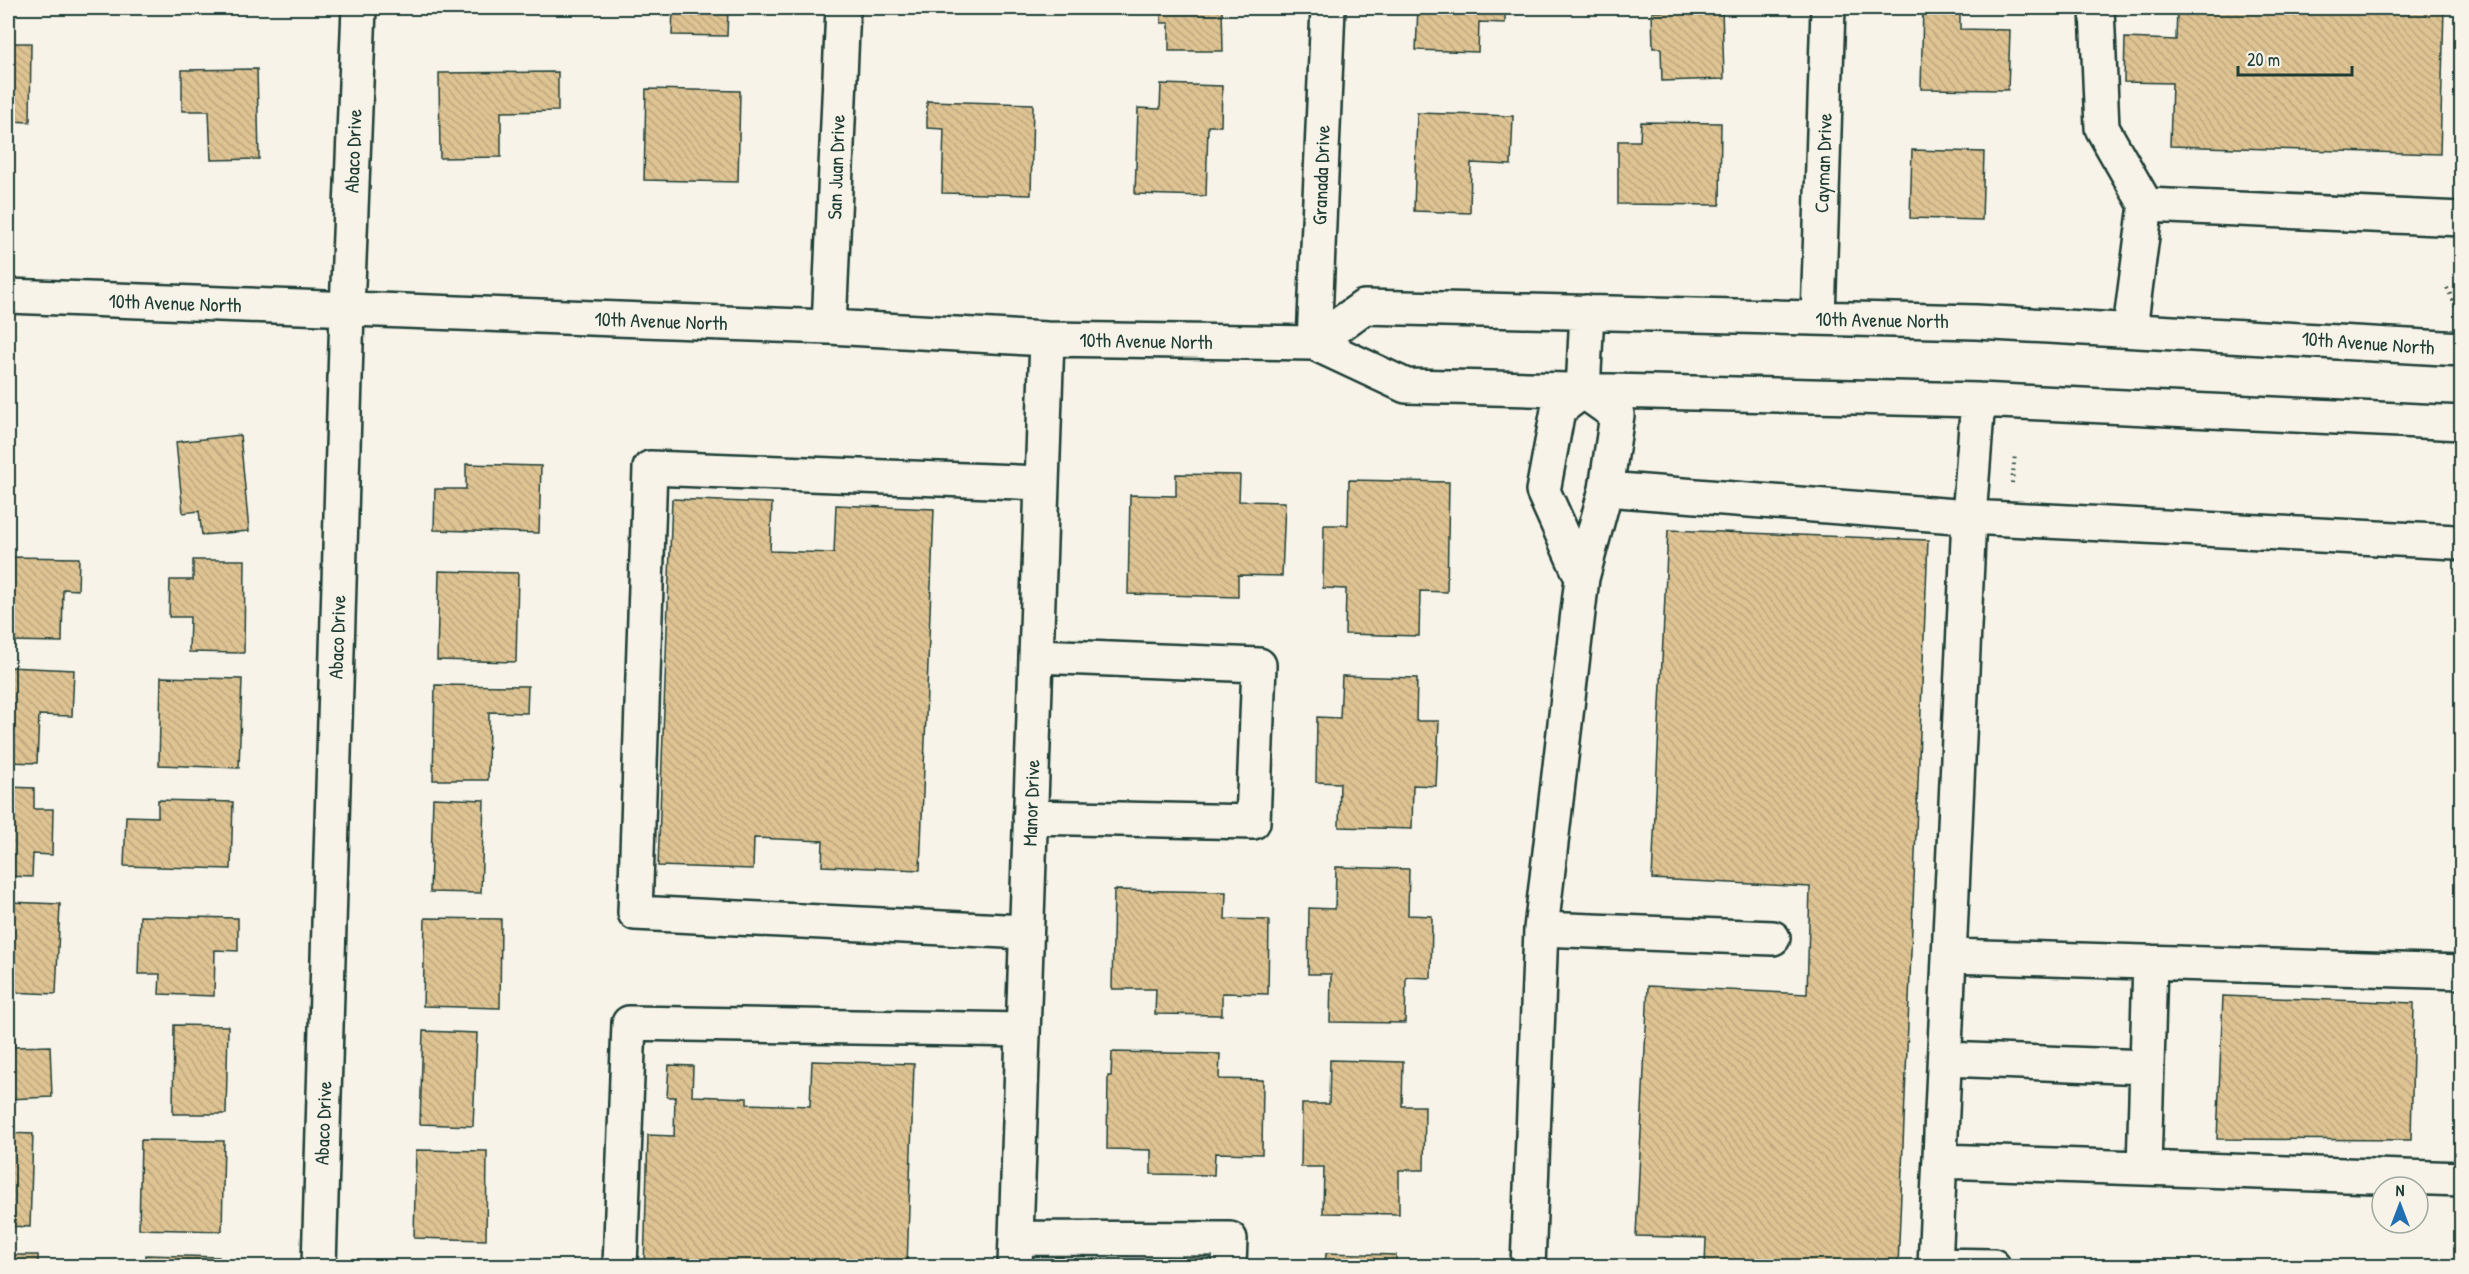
<svg xmlns="http://www.w3.org/2000/svg" width="2469" height="1274" font-family="'Patrick Hand',sans-serif">
<style>
.building{fill:url(#building-back-hatch);stroke:#1f3d34;stroke-width:1.5}
.lines{fill:none;stroke-linecap:round;stroke-linejoin:round}
.minor-casing{stroke:#1f3d34;stroke-width:38}
.path{stroke:#1f3d34;stroke-width:4;stroke-dasharray:1.5 4.5;stroke-linecap:butt}
.minor{stroke:#f7f3e8;stroke-width:33}
.labels{text-anchor:middle;stroke-width:4.5;stroke-linejoin:round;paint-order:stroke}
.street-label{font-size:20px;fill:#1f3d34;stroke:#f7f3e8}
</style>
<defs>
<pattern id="building-back-hatch" width="6" height="6" patternUnits="userSpaceOnUse" patternTransform="scale(1.5)"><rect width="6" height="6" fill="#dec393"/><path d="M-1 5l2 2M0 0l6 6M5-1l2 2" fill="none" stroke="#bea87f"/></pattern>
</defs>
<rect width="100%" height="100%" fill="#f7f3e8"/>
<filter id="ink" filterUnits="userSpaceOnUse"><feTurbulence type="fractalNoise" baseFrequency=".0167" numOctaves="2"/><feDisplacementMap in="SourceGraphic" scale="12" xChannelSelector="R" yChannelSelector="G"/><feConvolveMatrix kernelMatrix="1 2 1 2 8 2 1 2 1" color-interpolation-filters="sRGB"/></filter>
<g filter="url(#ink)">
<path class="building" d="M673,8H728L727,36L672,35Z
M1161,8H1222L1223,51H1169V23H1161Z
M1418,8H1505V23L1479,22L1478,52L1416,50Z
M1687,8H1722L1724,79L1662,81L1661,48H1653L1652,12L1687,11Z
M1923,8H1960V29L2010,30L2008,90L1921,89Z
M2177,8H2444L2440,154L2170,146L2172,83L2124,82L2125,38L2176,40Z
M8,43H31L30,122L8,121Z
M257,69L259,159L211,160L209,111H182V70Z
M558,72V111L501,112V157L440,158L439,73Z
M1161,84L1222,86L1221,126H1208L1206,196L1135,194L1138,108L1160,109Z
M646,89L740,91L738,182L644,180Z
M927,101L1033,104L1031,195L942,193L944,129L927,128Z
M1417,113L1513,116L1511,165L1471,163L1470,213L1414,211Z
M1641,122L1721,123L1720,205L1618,204V141H1640Z
M1912,150L1984,152L1982,220L1910,218Z
M240,435L249,531L202,535L199,511L183,513L176,442Z
M466,464L541,466L539,533L434,530L435,489H466Z
M1176,474L1240,475L1239,501L1285,502L1282,576L1238,575V597L1128,594L1130,495L1176,496Z
M1349,480L1449,482L1447,592L1420,591L1419,636L1345,634L1346,589L1323,588L1324,525H1348Z
M672,499L772,503L770,551L834,553L836,505L934,509L920,870L822,866L823,841L754,838L753,869L658,866Z
M1668,530L1928,540L1898,1266H1705L1706,1238L1636,1236L1648,986L1807,994L1810,887L1652,879Z
M8,557L79,558L78,590L63,589L62,642L8,641Z
M193,560H245L244,653L189,652L190,617H169L170,580H193Z
M439,571L518,573L516,662L437,660Z
M8,667L74,670L72,716L39,715L37,763L8,762Z
M1342,676L1417,678L1416,721H1439L1436,786L1413,785L1412,829L1339,827L1340,783L1316,782L1317,717L1340,718Z
M161,677L242,679L239,768L159,765Z
M435,685L528,686L527,713L489,712L488,780H433Z
M8,787L34,788V809H53L52,855L33,854L32,877L8,876Z
M433,798L484,800L481,893L430,892Z
M158,800L233,802L231,869L124,866L126,816L158,817Z
M1336,867L1409,869L1408,915L1432,916L1431,978L1406,977L1405,1023L1330,1022L1331,974H1308L1309,908L1335,909Z
M1114,890L1226,892L1225,919L1269,920L1268,994L1222,993V1015L1155,1014L1156,989H1112Z
M8,902L60,904L56,994L8,992Z
M140,916L238,918V951L215,950L214,996L159,994L160,974H138Z
M425,918L501,919L500,1008L423,1006Z
M2223,996L2414,1003L2411,1140L2217,1139Z
M174,1025L228,1026L226,1114H173Z
M423,1031L477,1033L473,1126L420,1124Z
M14,1038V1047L50,1046L52,1097L8,1099V1039Z
M1112,1052L1220,1054L1219,1079L1263,1080L1262,1154L1215,1153L1214,1175L1151,1174V1150L1107,1149L1108,1076H1111Z
M1330,1060L1403,1062L1402,1106H1425L1424,1170H1399V1214L1323,1213L1324,1167H1301L1302,1104H1329Z
M812,1061L914,1064L907,1266H644L648,1135L674,1136L675,1097H667L669,1065L693,1066L692,1096L747,1098V1104L810,1106Z
M8,1133L33,1134L30,1227L8,1226Z
M141,1140L224,1141L222,1231L139,1229Z
M416,1150L487,1151L486,1240L414,1238Z
M1326,1253L1396,1255V1266H1325Z
M8,1255H38V1266H8Z
M146,1255L219,1257V1266H146Z
M414,1263L467,1264V1266H414Z"/>
<g class="lines">
<defs>
<path id="minor" d="M2097,8L2102,128L2146,205L2130,329
M2146,205L2462,219
M8,296L829,327L1047,339L1314,343L1406,386L1978,400L2462,423
M1818,318L1828,8
M829,327L843,8
M1314,343L1364,307L1976,322L2462,349
M1314,343L1328,8
M1606,489L1969,517L2456,542L2462,544
M1582,578L1543,491L1558,410L1583,391L1587,312
M1030,817L1253,822L1259,665L1036,656
M1541,929L1773,938
M1026,932L635,913L650,468L1042,483
M1950,956L2462,972
M1945,1059L2147,1067
M1941,1161L2462,1179
M2144,1168L2150,962
M1016,1238L1230,1239L1229,1266
M1936,1265L1993,1266
M319,1266L347,310L359,8
M620,1266L629,1023L1023,1030
M1015,1266L1047,339
M1528,1266L1541,929L1582,578L1606,489L1617,415L1583,391
M1935,1266L1969,517L1978,400"/>
</defs>
<use href="#minor" class="minor-casing"/>
<path class="path" d="M2447,288L2460,313
M2012,483L2015,454"/>
<use href="#minor" class="minor"/>
</g>
</g>
<g class="labels">
<g class="street-label">
<text transform="translate(353 151) rotate(-88)" y="7">Abaco Drive</text>
<text transform="translate(1823 163) rotate(-88)" y="7">Cayman Drive</text>
<text transform="translate(836 167) rotate(-88)" y="7">San Juan Drive</text>
<text transform="translate(1321 175) rotate(-88)" y="7">Granada Drive</text>
<text transform="translate(175 303) rotate(2)" y="7">10th Avenue North</text>
<text transform="translate(1882 320) rotate(1)" y="7">10th Avenue North</text>
<text transform="translate(661 321) rotate(2)" y="7">10th Avenue North</text>
<text transform="translate(1146 341) rotate(1)" y="7">10th Avenue North</text>
<text transform="translate(2368 343) rotate(4)" y="7">10th Avenue North</text>
<text transform="translate(337 637) rotate(-88)" y="7">Abaco Drive</text>
<text transform="translate(1031 803) rotate(-88)" y="7">Manor Drive</text>
<text transform="translate(323 1123) rotate(-88)" y="7">Abaco Drive</text>
</g>
</g>
<rect width="2469" height="1274" fill="none" stroke="#f7f3e8" stroke-width="30"/>
<rect x="15" y="15" width="2439" height="1244" fill="none" stroke="#1f3d34" stroke-width="2" filter="url(#ink)"/>
<g transform="translate(2400 1205)"><circle r="28" fill="#f7f3e8" stroke="#a1aaa0" stroke-width="1.5"/>
<path d="M0-4.5L10 22L0 15L-10 22Z" fill="#1f6fb2"/>
<text y="-9" font-size="16" font-weight="bold" text-anchor="middle" fill="#1f3d34">N</text>
</g>
<path d="M2238 66v9h114v-9" fill="none" stroke="#1f3d34" stroke-width="3"/>
<text x="2247" y="66" font-size="18" fill="#1f3d34" stroke="#f7f3e8" stroke-width="4.5" paint-order="stroke">20 m</text>
</svg>
